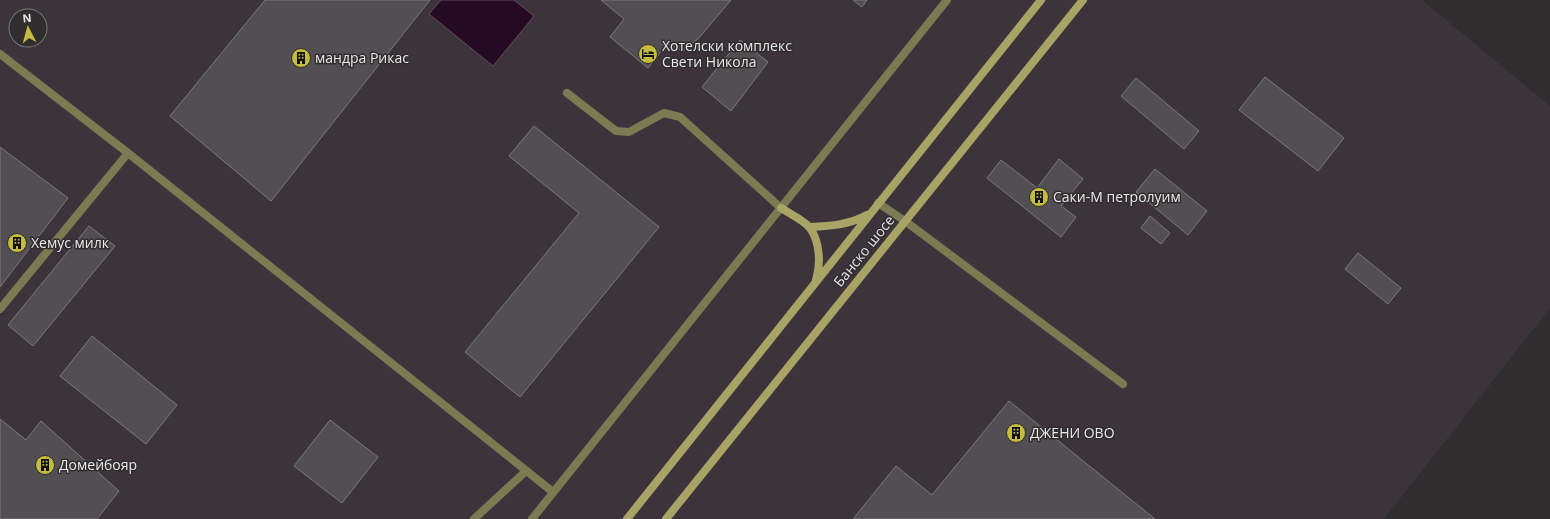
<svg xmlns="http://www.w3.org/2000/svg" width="1550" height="519" font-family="'Open Sans',sans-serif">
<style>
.built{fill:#3d343b;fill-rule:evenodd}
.water{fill:#260923;stroke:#614c5f}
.building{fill:#524f52;stroke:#7d797c}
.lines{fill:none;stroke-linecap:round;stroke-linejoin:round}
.lane{stroke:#7c7a53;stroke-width:8}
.street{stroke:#7c7a53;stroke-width:8}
.secondary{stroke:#a8a465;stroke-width:8}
.labels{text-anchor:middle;stroke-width:3;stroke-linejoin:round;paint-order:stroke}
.poi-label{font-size:14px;fill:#eae8ea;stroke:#302d2f;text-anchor:start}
.street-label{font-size:14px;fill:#eae8ea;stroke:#302d2f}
</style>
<rect width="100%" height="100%" fill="#302d2f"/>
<path class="built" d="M0,0H1422L1550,106V308L1384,519H0ZM16,16H40V40H16Z"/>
<path class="water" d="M441,0H514L534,16L493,66L429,14Z"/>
<path class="building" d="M265,0H430L271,201L170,116Z
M601,0H731L698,39L683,51L667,44L648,68L610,37L624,19Z
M853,0H867L862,7Z
M740,40L768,62L731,111L702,87Z
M1265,77L1344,138L1318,171L1239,110Z
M1136,78L1199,131L1184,149L1121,96Z
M534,126L659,227L520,397L465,352L579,213L509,156Z
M0,147L68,198L0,287Z
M1059,159L1083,179L1061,206L1076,217L1061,237L987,178L1001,160L1037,188Z
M1155,169L1207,211L1188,235L1136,192Z
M1150,216L1170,233L1161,244L1141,228Z
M89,226L115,246L33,346L8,325Z
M1358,253L1401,288L1388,304L1345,269Z
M92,336L177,405L146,444L60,376Z
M1009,401L1155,519H853L896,466L932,495Z
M0,419L26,440L41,421L119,491L97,519H0Z
M330,420L378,457L342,503L294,466Z"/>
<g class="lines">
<path class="lane" d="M0,54L128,153L553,492
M567,93L616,131L629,132L664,113L680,117L781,208
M878,203L905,221L1123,384
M0,309L128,153
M474,519L526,471"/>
<path class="street" d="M532,519L947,0"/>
<path class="secondary" d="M781,208C789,213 805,221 810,228C820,242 821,264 816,280
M810,227C829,226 849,225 867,215
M627,519L1041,0
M666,519L1083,0"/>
</g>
<defs>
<symbol id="hotel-disc" viewBox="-11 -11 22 22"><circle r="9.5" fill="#c5bc3d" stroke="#302d2f"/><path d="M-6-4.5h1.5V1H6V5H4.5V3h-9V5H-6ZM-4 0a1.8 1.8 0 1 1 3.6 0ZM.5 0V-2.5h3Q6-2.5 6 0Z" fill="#111"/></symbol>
<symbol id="building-disc" viewBox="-11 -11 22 22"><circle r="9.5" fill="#c5bc3d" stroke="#302d2f"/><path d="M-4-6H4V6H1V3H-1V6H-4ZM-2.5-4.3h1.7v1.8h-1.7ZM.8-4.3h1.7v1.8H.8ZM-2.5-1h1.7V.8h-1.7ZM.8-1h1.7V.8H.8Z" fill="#111"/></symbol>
</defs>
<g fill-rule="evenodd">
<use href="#hotel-disc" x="637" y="43" width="22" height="22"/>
<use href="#building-disc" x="290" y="47" width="22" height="22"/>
<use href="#building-disc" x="1028" y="186" width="22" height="22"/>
<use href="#building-disc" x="6" y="232" width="22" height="22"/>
<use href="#building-disc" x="1005" y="422" width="22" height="22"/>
<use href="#building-disc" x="34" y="454" width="22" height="22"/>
</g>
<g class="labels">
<g class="poi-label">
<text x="662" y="51">Хотелски комплекс<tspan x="662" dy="16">Свети Никола</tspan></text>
<text x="315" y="63">мандра Рикас</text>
<text x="1053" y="202">Саки-М петролуим</text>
<text x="31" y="248">Хемус милк</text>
<text x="1030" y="438">ДЖЕНИ ОВО</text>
<text x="59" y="470">Домейбояр</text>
</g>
<g class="street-label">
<text transform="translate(864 251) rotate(-51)" y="5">Банско шосе</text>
</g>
</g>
<g transform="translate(28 28) rotate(354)"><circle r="19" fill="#302d2f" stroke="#7a787a"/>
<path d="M0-3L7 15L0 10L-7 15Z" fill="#c5bc3d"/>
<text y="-6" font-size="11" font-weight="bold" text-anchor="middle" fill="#eae8ea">N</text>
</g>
</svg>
